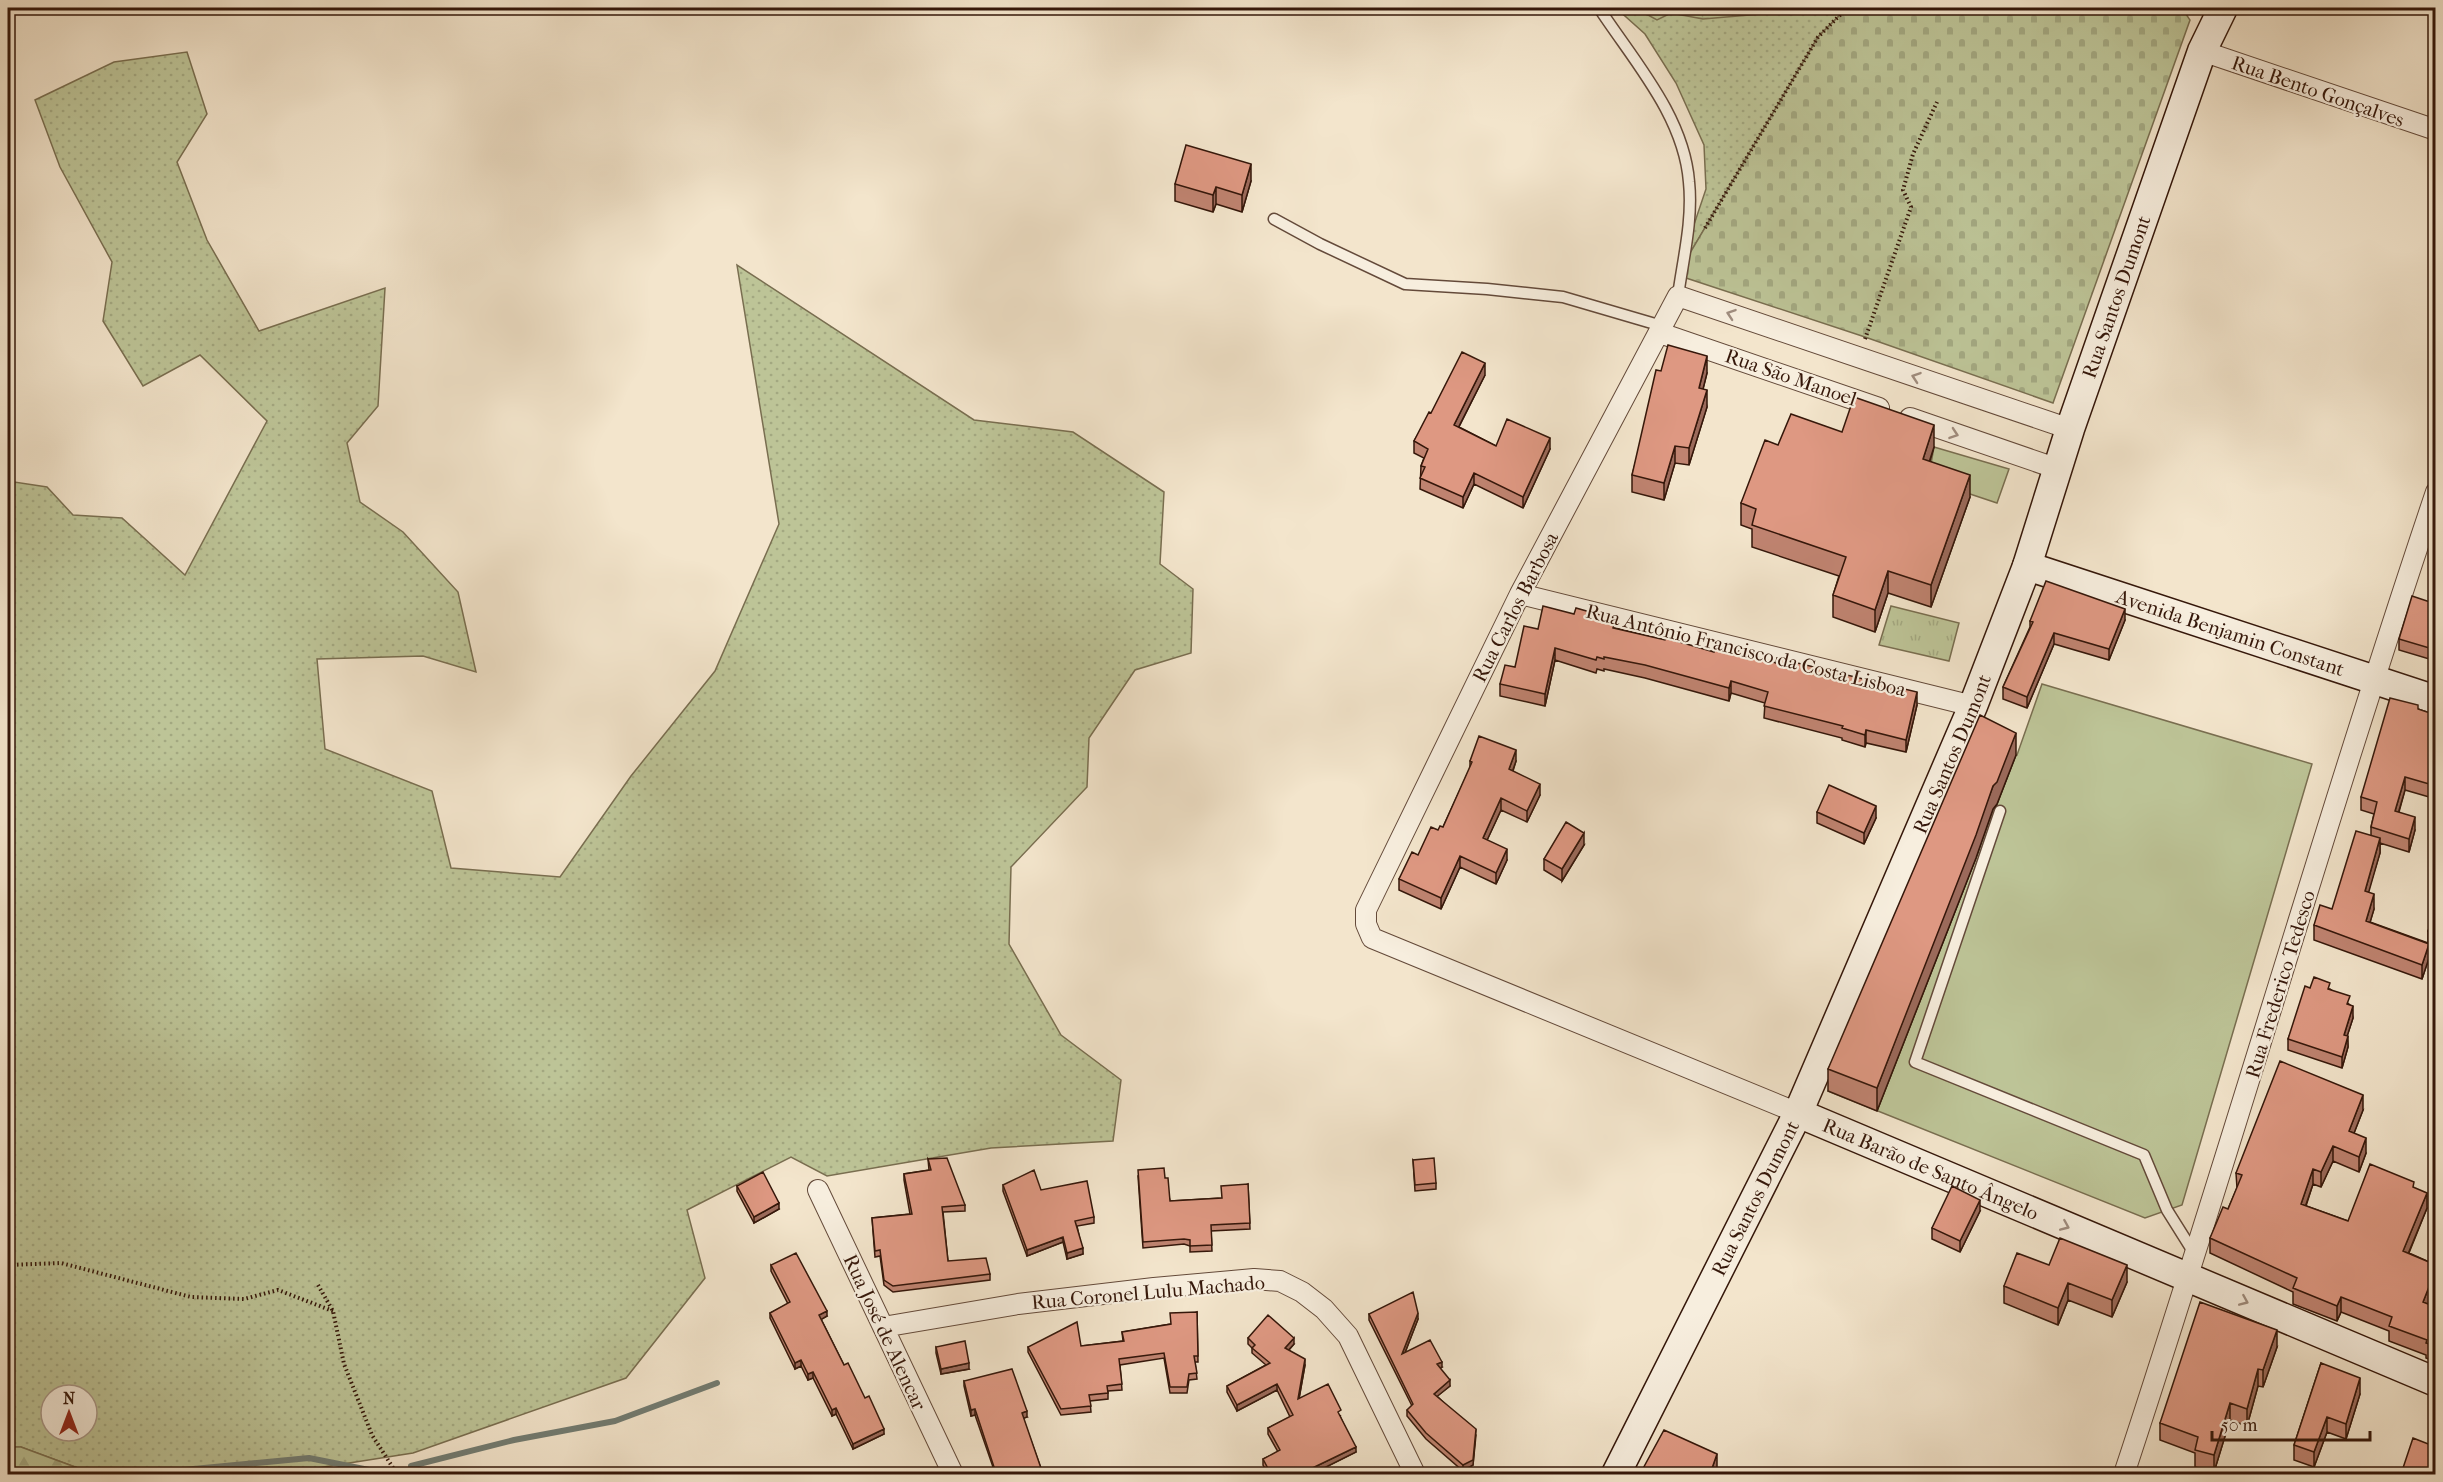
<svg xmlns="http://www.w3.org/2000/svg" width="2443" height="1482" font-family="'IM FELL French Canon',serif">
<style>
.grass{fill:url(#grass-dots);stroke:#796e50;stroke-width:1.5;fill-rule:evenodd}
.forest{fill:url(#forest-firs);stroke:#796e50;stroke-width:1.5}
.wetland{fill:url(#wetland-marsh);stroke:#796e50;stroke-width:1.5}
.cemetery{fill:url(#cemetery-stones);stroke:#796e50;stroke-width:1.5}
.park{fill:url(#park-tufts);stroke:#796e50;stroke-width:1.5}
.pitch{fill:#bdc497;stroke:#796e50;stroke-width:1.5}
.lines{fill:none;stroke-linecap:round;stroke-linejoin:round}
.stream{stroke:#727c72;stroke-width:6}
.lane-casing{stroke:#644a3a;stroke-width:13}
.street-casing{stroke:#644a3a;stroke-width:22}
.secondary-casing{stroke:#35170a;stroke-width:31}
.path{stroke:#35170a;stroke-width:4;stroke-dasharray:1.5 3;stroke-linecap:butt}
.lane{stroke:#f7eede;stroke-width:10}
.street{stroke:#f7eede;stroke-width:20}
.secondary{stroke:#f7eede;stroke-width:28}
.wall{fill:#bf8370;stroke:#35170a;stroke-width:1.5}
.shaded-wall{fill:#9b6a5b;stroke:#35170a;stroke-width:1.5}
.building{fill:#de9882;stroke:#35170a;stroke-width:1.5}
.oneway{stroke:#a08d7f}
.labels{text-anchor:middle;stroke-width:4.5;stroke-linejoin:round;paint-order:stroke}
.street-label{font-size:20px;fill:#35170a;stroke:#f7eede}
</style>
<defs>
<pattern id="grass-dots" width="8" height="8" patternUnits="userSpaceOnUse" patternTransform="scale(1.5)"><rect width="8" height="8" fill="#bdc497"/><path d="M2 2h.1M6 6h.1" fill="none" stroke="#a3a881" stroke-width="1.8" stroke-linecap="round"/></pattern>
<pattern id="forest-firs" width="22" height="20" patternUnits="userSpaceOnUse" patternTransform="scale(1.5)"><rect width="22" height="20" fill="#bdc497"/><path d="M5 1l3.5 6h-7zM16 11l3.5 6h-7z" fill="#a3a881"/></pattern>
<pattern id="wetland-marsh" width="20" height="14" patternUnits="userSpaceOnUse" patternTransform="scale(1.5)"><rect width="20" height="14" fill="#bdc497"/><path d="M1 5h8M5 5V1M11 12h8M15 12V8" fill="none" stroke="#a3a881"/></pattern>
<pattern id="cemetery-stones" width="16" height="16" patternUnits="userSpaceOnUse" patternTransform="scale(1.5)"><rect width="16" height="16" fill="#bdc497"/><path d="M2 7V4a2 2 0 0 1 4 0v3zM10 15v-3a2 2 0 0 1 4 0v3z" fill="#a3a881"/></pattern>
<pattern id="park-tufts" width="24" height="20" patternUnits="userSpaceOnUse" patternTransform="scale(1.5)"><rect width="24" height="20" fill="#bdc497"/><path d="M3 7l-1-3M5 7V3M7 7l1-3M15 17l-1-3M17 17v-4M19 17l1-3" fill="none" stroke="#a3a881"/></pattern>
</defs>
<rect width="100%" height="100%" fill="#f3e5cc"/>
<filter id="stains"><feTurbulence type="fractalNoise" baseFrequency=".00333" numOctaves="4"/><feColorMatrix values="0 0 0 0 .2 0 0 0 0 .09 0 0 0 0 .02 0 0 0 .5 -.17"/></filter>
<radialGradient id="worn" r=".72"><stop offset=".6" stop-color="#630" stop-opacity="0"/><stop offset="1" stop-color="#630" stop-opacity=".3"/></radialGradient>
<path class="grass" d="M1616,8H1847L1818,37L1677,275L1706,189L1704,145L1676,83L1645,34Z
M187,52L207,114L177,162L207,240L259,331L385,288L378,406L347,443L360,502L403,532L458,592L476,672L423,656L317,659L325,749L432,791L451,868L560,877L631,776L715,671L779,524L737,265L974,420L1073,432L1164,492L1160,564L1193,589L1191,653L1135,670L1089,738L1087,787L1011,867L1009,944L1061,1035L1121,1080L1113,1141L991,1148L827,1176L791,1157L687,1210L705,1278L626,1378L413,1453L279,1474H94L21,1447H8V481L47,487L73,515L122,518L185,575L267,421L200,355L143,386L103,321L112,262L60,167L35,100L114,62ZM51,1395H87V1431H51Z"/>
<path class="forest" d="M8,1447H21L94,1474H8Z"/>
<path class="wetland" d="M1635,8H1800L1773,13L1703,19L1671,13L1657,20Z"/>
<path class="cemetery" d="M1847,8H2182L2190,20L2053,403L1865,337L1677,275L1818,37Z"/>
<path class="park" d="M1891,606L1959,623L1949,661L1879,645Z"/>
<path class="pitch" d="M1934,447L2009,469L1997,503L1928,480Z
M2042,684L2312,764L2182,1205L2145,1218L1828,1091L1980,738L2017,755Z"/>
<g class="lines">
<path class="stream" d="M411,1466L514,1440L615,1421L717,1383
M141,1474L309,1458L369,1470"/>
<defs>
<path id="lane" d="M1599,8C1633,60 1684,116 1689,182C1693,220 1683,259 1678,296
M1274,219L1320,244L1405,284L1487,289L1563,297L1662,326
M2000,811L1915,1062L2144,1155L2167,1210L2194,1253"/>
<path id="street" d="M2202,51L2436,130
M1660,333L1879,408
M1910,418L2058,469
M1520,594L1973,706
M1798,1113L1372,938L1366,924V910L1520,594L1678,296L2070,429
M818,1190L953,1474
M883,1327L1018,1304L1154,1288L1254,1279L1280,1281L1302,1292L1324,1309L1348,1336L1415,1474
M2124,1474C2232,1148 2326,818 2436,492"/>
<g id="secondary">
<path id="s1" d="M2027,566L2436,700"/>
<path id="s2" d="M1798,1113L2436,1382"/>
<path id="s3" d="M1616,1474L1798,1113L1973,706L2027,566L2070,429L2202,51L2223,8"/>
</g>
</defs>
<use href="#lane" class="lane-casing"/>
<use href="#street" class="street-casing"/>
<use href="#secondary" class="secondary-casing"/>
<path class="path" d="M1705,228L1818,37L1847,8
M1865,339L1911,207L1903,190L1913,154L1937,102
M8,1265L61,1263L191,1297L244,1299L278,1290L333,1311
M318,1285L333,1311L344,1364L372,1435L397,1474"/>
<use href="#lane" class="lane"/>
<use href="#street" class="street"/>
<use href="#secondary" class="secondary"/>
</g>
<path class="wall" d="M1251,181L1242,212L1216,204L1213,212L1175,201V184Z
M1661,371L1707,373L1703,389L1707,407L1689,465L1675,463L1664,500L1632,492V475Z
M1485,375L1459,427L1496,446L1550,449L1523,508L1474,484L1463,508L1420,489L1421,466L1424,458L1414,453V441L1431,413Z
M1842,432L1934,447L1930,461L1970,497L1931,607L1888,593L1875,632L1833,617V595L1839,576L1752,547V529L1741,525V503L1778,445Z
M2435,594L2436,661L2399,650V639L2433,603Z
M2125,620L2109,660L2054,644L2027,708L2003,699V687L2030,627V621Z
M1615,628L1714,652L1776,663L1917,705L1906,752L1866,743L1865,747L1842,740V738L1764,718L1765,703L1731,693L1729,701L1645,678L1604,669V671L1597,669L1596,673L1555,660L1545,706L1500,696V684L1515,667L1538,629Z
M2418,709L2436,715V799L2405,790L2399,812L2415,830L2409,852L2380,843V853L2368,892L2374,909L2370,922L2428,943V931L2436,912V955L2429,952V958L2422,979L2314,940V925L2332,909L2371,835V827L2374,814L2361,810V797Z
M2016,755L1997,804L1993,809L1976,858L1877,1111L1828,1091V1069Z
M1470,761H1516L1513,771L1540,795L1527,822L1501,810L1487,840L1507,860L1496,884L1460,867L1441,909L1399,890V879L1438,830L1443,827L1470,768Z
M1817,812L1876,818L1864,844L1817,823Z
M1584,845L1562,881L1544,870V859Z
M2310,988L2330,989L2350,1005L2353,1018L2347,1036L2348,1047L2342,1068L2288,1050V1039Z
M2363,1110L2354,1133L2366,1153L2359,1172L2333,1161L2321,1187L2313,1184L2306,1206L2348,1221L2414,1188L2427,1208L2409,1253L2436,1265V1284L2428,1304L2436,1307V1362L2426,1358V1355L2389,1341V1331L2341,1312L2337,1321L2293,1304V1292L2210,1253V1238L2228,1209L2237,1188L2236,1173Z
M928,1159L965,1205V1211L943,1212L948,1261L990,1274V1280L893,1292L884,1285L880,1256L875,1257L872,1218L910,1214L904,1180V1174L929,1170Z
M1413,1160L1436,1183V1189L1415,1191Z
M1138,1176L1165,1178L1170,1201L1222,1198L1248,1184L1250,1229L1211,1231L1212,1251L1190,1252V1246L1184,1244L1143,1248Z
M1003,1185L1041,1190L1094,1217V1223L1077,1226L1083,1254L1067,1259L1063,1242L1027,1256L1003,1191Z
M737,1186L779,1209L754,1223L737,1191Z
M1980,1211L1960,1252L1932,1239V1228Z
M771,1265L827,1316L821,1319L844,1365L884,1434L853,1449L836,1414L832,1416L813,1378L808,1380L801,1366L795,1369L770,1318V1313L788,1304L771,1271Z
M2049,1265L2127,1282L2112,1317L2068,1300L2058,1325L2004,1303V1286Z
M1197,1312L1198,1362H1195L1197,1379L1189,1380L1187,1393H1170L1164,1358L1120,1365L1122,1390L1108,1391V1399L1090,1401L1091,1412L1061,1415L1028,1352V1347L1081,1346L1123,1341L1122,1332L1171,1324Z
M1369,1314L1418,1319L1405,1353L1442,1367L1440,1368L1450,1386L1437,1396L1476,1435L1473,1465L1463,1471L1426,1439L1407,1416V1410L1412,1406L1369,1320Z
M1248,1338L1294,1344L1289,1350L1305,1365L1299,1398L1341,1416H1340L1356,1452L1312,1474H1268L1263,1465V1459L1278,1452L1268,1434V1428L1290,1417L1277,1390L1237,1411L1227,1392V1386L1266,1365L1252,1353V1348L1248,1344Z
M936,1347L969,1369L941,1374L936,1353Z
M2277,1347L2263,1387L2258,1386L2247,1426L2230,1420L2214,1472L2195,1467V1453L2160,1440V1423Z
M2321,1363L2360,1394L2346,1439L2327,1432L2314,1467L2294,1460V1445Z
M964,1381L1027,1417L1023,1418L1043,1474H988V1469L993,1467L975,1415L971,1416L964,1386Z
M2402,1471L2436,1474H2402Z"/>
<path class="shaded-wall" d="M1251,164V181L1242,212V195Z
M1216,187V204L1213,212V195Z
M1707,356V373L1699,405V388Z
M1485,363V375L1454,436V425Z
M1707,390V407L1689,465V448Z
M1934,425V447L1923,481V459Z
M1550,438V449L1523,508V497Z
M1675,446V463L1664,500V483Z
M1474,473V484L1463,508V497Z
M1970,475V497L1931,607V585Z
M1888,571V593L1875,632V610Z
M2125,609V620L2109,660V649Z
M2054,633V644L2027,708V697Z
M1555,648V660L1545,706V694Z
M1731,681V693L1729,701V688Z
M1917,692V705L1906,752V740Z
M1866,730V743L1865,747V735Z
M2016,733V755L1997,804L1993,809L1976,858L1877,1111V1088L1993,786Z
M1516,750V761L1509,781V769Z
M2405,777V790L2395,824V811Z
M1540,784V795L1527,822V811Z
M1501,798V810L1483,849V838Z
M1876,806V818L1864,844V833Z
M2415,817V830L2409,852V839Z
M1584,833V845L1562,881V869Z
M2380,838V853L2365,905V891Z
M1507,849V860L1496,884V873Z
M1460,856V867L1441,909V898Z
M2374,894V909L2366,936V921Z
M2429,944V958L2422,979V965Z
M2353,1006V1018L2344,1046V1035Z
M2348,1036V1047L2342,1068V1057Z
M2363,1095V1110L2349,1146V1131Z
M2366,1138V1153L2359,1172V1157Z
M2333,1146V1161L2321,1187V1172Z
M2313,1169V1184L2301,1219V1204Z
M2427,1193V1208L2403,1266V1251Z
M1980,1200V1211L1960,1252V1241Z
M779,1203V1209L754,1223V1217Z
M1063,1237V1242L1027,1256V1250Z
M1083,1248V1254L1067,1259V1253Z
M2127,1265V1282L2112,1317V1300Z
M2436,1269V1284L2423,1317V1302Z
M2068,1283V1300L2058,1325V1308Z
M2341,1297V1312L2337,1321V1306Z
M827,1311V1316L819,1321V1315Z
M1418,1313V1319L1402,1360V1354Z
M2277,1330V1347L2263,1387V1370Z
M1294,1338V1344L1285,1354V1348Z
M1305,1359V1365L1298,1405V1399Z
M801,1360V1366L795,1369V1363Z
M1442,1362V1367L1437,1370V1364Z
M969,1363V1369L941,1374V1369Z
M2258,1369V1386L2247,1426V1409Z
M813,1372V1378L808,1380V1374Z
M2360,1378V1394L2346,1439V1424Z
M1450,1380V1386L1434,1399V1394Z
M1277,1384V1390L1237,1411V1405Z
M2230,1403V1420L2214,1472V1455Z
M836,1408V1414L832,1416V1410Z
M975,1409V1415L971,1416V1410Z
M1027,1411V1417L1022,1419V1413Z
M2327,1417V1432L2314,1467V1452Z
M884,1429V1434L853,1449V1444Z
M1476,1429L1473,1465L1463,1471V1465Z
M1356,1447V1452L1312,1474H1300Z
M1717,1454V1471L1716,1474H1710Z"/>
<path class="building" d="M1186,145L1251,164L1242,195L1216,187L1213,195L1175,184Z
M1668,345L1707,356L1699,388L1707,390L1689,448L1675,446L1664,483L1632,475L1656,370L1661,371Z
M1462,352L1485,363L1454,425L1496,446L1507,419L1550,438L1523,497L1474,473L1463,497L1420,478L1425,467L1421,466L1428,449L1414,441L1429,412L1431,413Z
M1854,397L1934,425L1923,459L1970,475L1931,585L1888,571L1875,610L1833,595L1846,557L1752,525L1756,509L1741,503L1765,440L1778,445L1791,414L1842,432Z
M2046,581L2125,609L2109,649L2054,633L2027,697L2003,687L2033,622L2030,621Z
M2435,594L2436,650L2399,639L2412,596L2433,603Z
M1543,606L1574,614L1576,608L1583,610L1615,619L1613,628L1665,640L1666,638L1714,652L1716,644L1776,663L1777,658L1917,692L1906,740L1866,730L1865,735L1842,728L1843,726L1764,706L1768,692L1731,681L1729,688L1645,665L1604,657V659L1597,657L1596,660L1555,648L1545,694L1500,684L1505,665L1515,667L1524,626L1538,629Z
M2390,698L2418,705V709L2436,715V786L2405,777L2395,811L2415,817L2409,839L2371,827L2377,802L2361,797Z
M1980,715L2016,733L1997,782L1993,786L1976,835L1877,1088L1828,1069Z
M1479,736L1516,750L1509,769L1540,784L1527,811L1501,798L1483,838L1507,849L1496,873L1460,856L1441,898L1399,879L1412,852L1418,855L1431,827L1438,830L1440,826L1443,827L1472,762L1470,761Z
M1829,785L1876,806L1864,833L1817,812Z
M1566,822L1584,833L1562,869L1544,859Z
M2356,831L2380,838L2365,891L2374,894L2366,921L2429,944L2422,965L2314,925L2320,905L2332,909Z
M2436,912V934L2428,931Z
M2314,977L2330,983L2328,989L2350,996L2347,1004L2353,1006L2344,1035L2348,1036L2342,1057L2288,1039L2305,986L2310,988Z
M2280,1061L2363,1095L2349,1131L2366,1138L2359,1157L2333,1146L2321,1172L2313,1169L2301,1204L2348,1221L2370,1164L2414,1182L2413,1187L2427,1193L2403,1251L2436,1265V1269L2423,1302L2436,1307V1346L2426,1343L2427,1340L2389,1326L2392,1317L2341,1297L2337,1306L2293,1288L2297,1278L2210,1238L2223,1207L2228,1209L2242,1175L2236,1173Z
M947,1158L965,1205L942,1207L948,1261L986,1258L990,1274L893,1286L884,1280L880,1250L875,1251L872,1218L912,1214L904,1174L931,1170L928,1159Z
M1434,1158L1436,1183L1415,1185L1413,1160Z
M1164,1168L1165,1178H1168L1170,1201L1222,1198L1221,1186L1248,1184L1250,1223L1211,1225L1212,1245L1190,1246V1240L1184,1239L1143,1242L1138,1170Z
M1034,1170L1041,1190L1087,1181L1094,1217L1075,1221L1083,1248L1067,1253L1063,1237L1027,1250L1003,1185Z
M763,1172L779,1203L754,1217L737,1186Z
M1952,1186L1980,1200L1960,1241L1932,1228Z
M2060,1238L2127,1265L2112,1300L2068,1283L2058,1308L2004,1286L2017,1253L2049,1265Z
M796,1253L827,1311L819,1315L844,1365L848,1363L865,1398L869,1396L884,1429L853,1444L836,1408L832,1410L813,1372L808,1374L801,1360L795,1363L770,1313L790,1302L771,1265Z
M1413,1292L1418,1313L1402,1354L1430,1340L1442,1362L1437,1364L1450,1380L1434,1394L1476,1429L1473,1460L1463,1465L1426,1433L1407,1410L1413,1404L1369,1314Z
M2200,1302L2277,1330L2263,1370L2258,1369L2247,1409L2230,1403L2214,1455L2195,1450L2198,1437L2160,1423Z
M1197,1312L1198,1356H1194L1197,1373L1189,1374L1187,1387H1170L1164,1353L1119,1359L1122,1384L1107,1386L1108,1393L1089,1395L1091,1406L1061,1409L1028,1347L1077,1322L1081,1346L1124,1341L1122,1332L1171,1324L1170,1313Z
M1268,1315L1294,1338L1285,1348L1305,1359L1298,1399L1328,1384L1341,1410L1338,1412L1356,1447L1300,1474H1271L1263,1459L1280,1450L1268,1428L1293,1415L1277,1384L1237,1405L1227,1386L1270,1363L1252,1348L1255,1345L1248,1338Z
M965,1341L969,1363L941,1369L936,1347Z
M2321,1363L2360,1378L2346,1424L2327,1417L2314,1452L2294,1445Z
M1012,1369L1027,1411L1022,1413L1043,1474H989L988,1469L994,1467L975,1409L971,1410L964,1381Z
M1664,1430L1717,1454L1710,1474H1640Z
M2413,1438L2436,1447V1474H2413L2402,1471Z
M1084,1469L1087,1474H1070Z"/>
<defs><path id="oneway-chevron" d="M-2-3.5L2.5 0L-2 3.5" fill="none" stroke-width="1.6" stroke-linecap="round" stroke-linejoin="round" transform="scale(1.5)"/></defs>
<g class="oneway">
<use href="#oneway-chevron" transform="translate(1731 314) rotate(-161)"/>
<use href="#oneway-chevron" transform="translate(1916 377) rotate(-161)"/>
<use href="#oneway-chevron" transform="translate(1954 434) rotate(19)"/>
<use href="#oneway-chevron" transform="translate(2065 1226) rotate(23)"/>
<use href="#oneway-chevron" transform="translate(2244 1301) rotate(23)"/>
</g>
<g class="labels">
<g class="street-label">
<text transform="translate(2318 91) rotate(19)" y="7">Rua Bento Gonçalves</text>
<text dy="7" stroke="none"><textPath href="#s3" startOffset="1281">Rua Santos Dumont</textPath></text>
<text transform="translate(1791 377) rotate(19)" y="7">Rua São Manoel</text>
<text transform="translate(1515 607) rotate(-63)" y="7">Rua Carlos Barbosa</text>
<text dy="7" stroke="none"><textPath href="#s1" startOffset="214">Avenida Benjamin Constant</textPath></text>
<text transform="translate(1746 650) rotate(14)" y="7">Rua Antônio Francisco da Costa Lisboa</text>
<text dy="7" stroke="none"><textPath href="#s3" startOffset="795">Rua Santos Dumont</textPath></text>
<text transform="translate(2280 984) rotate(-73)" y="7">Rua Frederico Tedesco</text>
<text dy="7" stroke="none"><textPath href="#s2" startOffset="144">Rua Barão de Santo Ângelo</textPath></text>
<text dy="7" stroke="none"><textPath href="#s3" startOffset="309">Rua Santos Dumont</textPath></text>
<text transform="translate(1148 1292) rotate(-5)" y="7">Rua Coronel Lulu Machado</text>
<text transform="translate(885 1332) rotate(65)" y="7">Rua José de Alencar</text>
</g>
</g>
<rect width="2443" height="1482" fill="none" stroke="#f3e5cc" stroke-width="30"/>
<rect x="9" y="9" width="2425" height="1464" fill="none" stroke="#35170a" stroke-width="3"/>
<rect x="15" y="15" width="2413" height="1452" fill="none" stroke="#35170a" stroke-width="1.5"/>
<g transform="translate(69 1413)"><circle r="28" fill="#f7eede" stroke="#a99889" stroke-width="1.5"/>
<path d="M0-4.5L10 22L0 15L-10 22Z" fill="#8f2418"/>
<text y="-9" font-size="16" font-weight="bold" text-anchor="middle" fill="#35170a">N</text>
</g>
<path d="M2212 1431v9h158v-9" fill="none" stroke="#35170a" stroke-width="3"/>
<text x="2221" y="1431" font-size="18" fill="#35170a" stroke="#f7eede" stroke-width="4.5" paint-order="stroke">50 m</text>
<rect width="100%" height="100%" filter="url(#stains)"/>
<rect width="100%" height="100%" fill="url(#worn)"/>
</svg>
